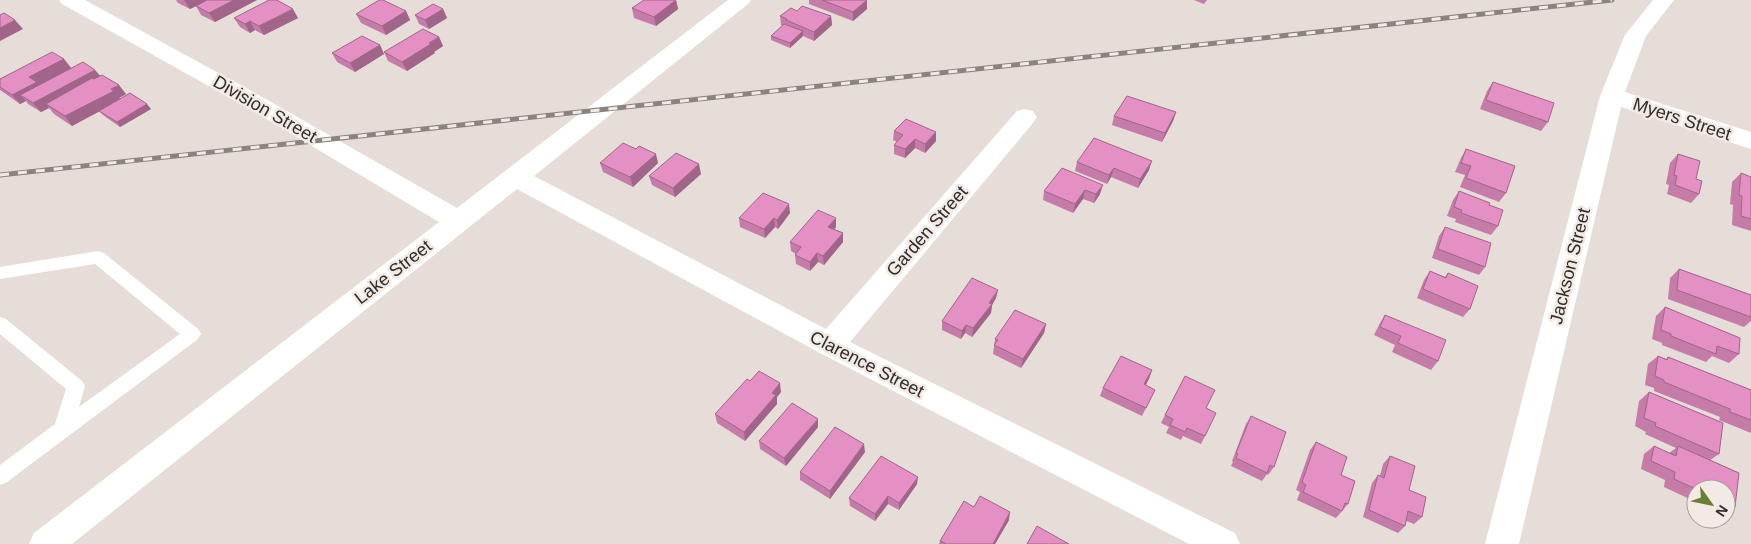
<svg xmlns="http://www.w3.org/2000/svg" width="1751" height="544" font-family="Helvetica,sans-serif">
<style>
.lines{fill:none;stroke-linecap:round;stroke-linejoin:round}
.lane{fill:#fff;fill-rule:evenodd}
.street{fill:#fff;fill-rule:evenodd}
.rail-casing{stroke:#8a8480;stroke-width:5}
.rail{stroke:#f3eae5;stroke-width:3;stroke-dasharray:9;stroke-linecap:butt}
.wall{fill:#c57ca9}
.shaded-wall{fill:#a06589}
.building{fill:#e590c4;stroke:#a06589}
.labels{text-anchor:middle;stroke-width:5;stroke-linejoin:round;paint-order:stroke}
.street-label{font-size:18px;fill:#2f2c2a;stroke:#f3eae5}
</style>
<rect width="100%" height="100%" fill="#e6ddd8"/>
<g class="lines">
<path class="lane" d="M98,251L104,253L198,329L201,334L198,339L7,482L0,485V465L55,424L66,389L0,334V317L6,319L82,381L85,386L79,407L180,334L95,264L0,279V267Z"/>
<path class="street" d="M59,0H85L264,98L457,208L728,0H751L748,4L534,176L826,329L1017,111L1025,109L1033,111L1037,117L1033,123L850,342L1235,533L1240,544H1189L820,353L517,189L72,544H29L34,533L439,222L248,108L62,4Z
M1653,0H1674L1646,36L1625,92L1751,132V149L1621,107L1519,544H1485L1600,96L1625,35Z"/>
<defs>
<path id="rail" d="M0,175L1612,0"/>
</defs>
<use href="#rail" class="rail-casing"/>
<use href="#rail" class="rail"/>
</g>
<path class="wall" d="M176,0H257L215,22L201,15L196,6L190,9L178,3Z
M676,0L678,9L656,26L634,18L632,8Z
M809,0H867V9L853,21L809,4Z
M1194,0H1207L1204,4Z
M443,9L447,18L429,29L419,24L415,15Z
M406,11L410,20L386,35L361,23L356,14Z
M797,11L831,16L832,25L814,41L803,36L790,48L771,40V36L782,26L781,25L780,16Z
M234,18H298L264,35L255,30L250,33L240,27Z
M439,37L443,46L434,52L435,53L407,71L388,61L384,52Z
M380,45L384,54L355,72L337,62L332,53Z
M64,59L71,68L100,76L126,94L119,98L120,99L151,109L120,127L103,115L99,111L72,126L54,114L49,108L41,112L28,104L26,101L20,104L0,90V79Z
M1493,82L1548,122L1541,131L1480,109L1487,91Z
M1176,112L1173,121L1162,142L1112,125L1114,116Z
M894,131L936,141L925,153L915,148L905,158L894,154V145L897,142L893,140Z
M1466,149L1506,193L1499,202L1460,187L1465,175L1455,172L1461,158Z
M1678,154L1696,179L1699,194L1691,203L1667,194L1669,185L1666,184L1670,163Z
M1077,162L1149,170L1138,188L1111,177L1107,184L1075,171Z
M600,163H658L633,187L603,172Z
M1062,168L1100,194L1094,203L1083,199L1073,213L1043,200L1044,191Z
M1741,173L1751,177V231L1732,225L1733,205L1730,204L1732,182Z
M701,174L675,197L652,185L649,176Z
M1459,191L1489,205L1498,226L1491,235L1455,222L1456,219L1447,216L1453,200Z
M790,213L778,229L775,227L765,238L740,227L739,218Z
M836,218V227L834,229L843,233V242L824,265L818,262L810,271L796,264L795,255L796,254L791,251L790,242Z
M1445,227L1485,267L1479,275L1432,258L1439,236Z
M1679,269L1751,295V321L1744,327L1668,299L1670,278Z
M1430,271L1445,277L1448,273L1470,309L1463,317L1417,298L1424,280Z
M996,298L992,305L991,313L972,337L965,333L961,339L942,330V321Z
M1665,307L1739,354L1729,363L1712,356L1706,362L1662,345V343L1652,339L1656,316Z
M1385,315L1438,361L1431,370L1392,352L1395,345L1374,335L1380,323Z
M1046,324L1044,333L1021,368L993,354L995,339Z
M1658,356L1666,359L1668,357L1751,390V433L1719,420L1720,417L1654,391V388L1645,385L1648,364Z
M1152,370L1146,385L1151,398L1142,416L1100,396L1103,388Z
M750,381L781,392L777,397V404L745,441L717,423L715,414Z
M1649,392L1723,423L1719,454L1710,460L1739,473L1735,507L1726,513V489H1696V502L1664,487L1665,480L1641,469L1644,454L1654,446L1669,453L1676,448L1645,434L1646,432L1635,426L1639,401Z
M1206,408L1205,436L1201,444L1183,436L1181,440L1166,433L1169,427L1161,423L1165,415Z
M1251,416L1274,467L1268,475L1267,474L1262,481L1231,466L1233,462L1232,461L1246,424Z
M818,427L786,466L760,449L759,441Z
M1316,442L1341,475L1348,504L1336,518L1297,500L1300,492L1296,490L1310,450Z
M865,452L830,499L800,480V472Z
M1390,456L1409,490L1422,517L1414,524L1406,521L1405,526L1398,533L1363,517L1372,483L1378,475L1380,476L1383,464Z
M917,484L899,510L888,504L875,521L850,506L849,498Z
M974,507L1009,520L995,544H939L940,541Z"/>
<path class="shaded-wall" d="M184,0H208L190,9Z
M234,0H257L215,22L209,13Z
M676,0L678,9L656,26L654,17Z
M867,0V9L853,21V12Z
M293,9L298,18L264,35L259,26Z
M443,9L447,18L429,29L425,20Z
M406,11L410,20L386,35L382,26Z
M831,16L832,25L814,41V32Z
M15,20L23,29L0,41V28Z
M250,21L255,30L250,33L245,24Z
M803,31V36L790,48V43Z
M439,37L443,46L434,52L435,53L407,71L402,62Z
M380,45L384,54L355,72L350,63Z
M64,59L71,68L20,95L26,101L20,104L12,95L29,77Z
M95,70L103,79L46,104L49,108L41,112L33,103Z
M119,85L126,94L119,98L121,100L72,126L65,116Z
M147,104L151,109L120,127L117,122Z
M1176,112L1173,121L1162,142L1165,133Z
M936,132V141L925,153V144Z
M915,139V148L905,158V149Z
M656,154L658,163L633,187L630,177Z
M1152,161L1149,170L1138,188L1140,179Z
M699,164L701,174L675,197L673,188Z
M1114,168L1111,177L1107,184L1109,175Z
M1103,185L1100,194L1094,203L1096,194Z
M1085,190L1083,199L1073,213L1075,204Z
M789,204L790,213L778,229L777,220Z
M774,218L775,227L765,238L764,229Z
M836,218V227L829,236L828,227Z
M843,233V242L824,265L823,256Z
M817,253L818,262L810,271V262Z
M998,290L996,298L992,305L991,313L972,337L973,328Z
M1046,324L1044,333L1021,368L1023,359Z
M966,325L965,333L961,339L962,331Z
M1152,370L1149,379L1141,393L1144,384Z
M780,383L781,392L777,397V404L745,441L744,432L772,393Z
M818,419V427L786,466L784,458Z
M864,444L865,452L830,499V491Z
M918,477L917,484L899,510V503Z
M888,496V504L875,521V514Z
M1010,512L1009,520L995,544H993Z"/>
<path class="building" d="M207,0H234L209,13L196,6Z
M269,0H277L293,9L259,26L250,21L245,24L234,18Z
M379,0H383L406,11L382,26L356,14Z
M644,0H676L654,17L632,8Z
M822,0H867L853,12Z
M433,4L443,9L425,20L415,15Z
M802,6L831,16L814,32L786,20L787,19L780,16L791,8L797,11Z
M4,13L15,20L0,28V15Z
M784,24L803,31L790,43L771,36Z
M423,29L439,37L429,43L431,44L402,62L384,52Z
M362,36L380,45L350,63L332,53Z
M52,52L64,59L29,77L37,82L12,95L0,87V79Z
M83,62L95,70L33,103L20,95Z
M102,75L119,85L111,89L114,91L65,116L46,104L92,78L94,79Z
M1493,82L1554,103L1548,122L1486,100Z
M130,93L147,104L117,122L99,111Z
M1127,96L1176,112L1165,133L1114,116Z
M906,119L936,132L925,144L915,139L905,149L894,145L903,135L894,131Z
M1094,138L1152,161L1140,179L1114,168L1109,175L1077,162Z
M623,143L636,149L639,146L656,154L630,177L600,163Z
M1466,149L1515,166L1506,193L1466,178L1471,166L1461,163Z
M676,153L699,164L673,188L649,176Z
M1678,154L1700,161L1696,179L1702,181L1699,194L1675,185L1677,176L1674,175Z
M1062,168L1103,185L1096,194L1085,190L1075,204L1044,191Z
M1741,173L1751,177V219L1741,216L1742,196L1739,195Z
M1459,191L1490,203L1489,205L1503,210L1498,226L1461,213L1462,210L1454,207Z
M763,193L789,204L777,220L774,218L764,229L739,218Z
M818,210L836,218L828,227L843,233L823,256L817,253L810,262L795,255L801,247L790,242Z
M1445,227L1491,243L1485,267L1438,249Z
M1679,269L1751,295V317L1677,290Z
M1430,271L1446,278L1448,273L1478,286L1470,309L1423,289Z
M972,278L998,290L989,303L992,304L973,328L966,325L962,331L942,321Z
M1665,307L1740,338L1739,354L1717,346L1716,354L1671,336V334L1661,330Z
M1015,310L1046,324L1023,359L994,345L998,340L995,339Z
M1385,315L1446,340L1438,361L1398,343L1401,336L1380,327Z
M1121,356L1152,370L1144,384L1155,390L1146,408L1103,388Z
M1658,356L1667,360L1668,357L1751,390V420L1730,412V409L1664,382V380L1655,376Z
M759,371L780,383L772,393L776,395L744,432L715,414L747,379L750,381Z
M1185,376L1215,390L1206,408L1216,413L1205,436L1187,428L1185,432L1170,425L1173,419L1165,415Z
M1649,392L1723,423L1719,454L1655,426L1656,423L1644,418Z
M792,403L818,419L784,458L759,441Z
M1251,416L1286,432L1274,467L1270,465L1267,473L1236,458L1238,454L1236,453Z
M835,427L864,444L830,491L800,472Z
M1316,442L1347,457L1341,475L1355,481L1348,504L1345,503L1342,511L1303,492L1306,485L1302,482Z
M1654,446L1676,456L1678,446L1739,473L1735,507L1726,503V489H1696L1674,479L1675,472L1651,461Z
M881,456L918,477L899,503L888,496L875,514L849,498Z
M1390,456L1415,466L1409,490L1426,497L1422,517L1408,511L1405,526L1369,510L1378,475L1384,478Z
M980,496L1010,512L993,544H945V543L940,541L964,501L974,507Z
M1037,526L1069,544H1027Z"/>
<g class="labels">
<g class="street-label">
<text transform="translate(265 109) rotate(30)" y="6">Division Street</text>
<text transform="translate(1682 119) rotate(18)" y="6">Myers Street</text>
<text transform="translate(927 231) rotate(-49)" y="6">Garden Street</text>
<text transform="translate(1570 266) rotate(-76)" y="6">Jackson Street</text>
<text transform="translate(393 272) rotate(-38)" y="6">Lake Street</text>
<text transform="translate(867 364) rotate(27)" y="6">Clarence Street</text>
</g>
</g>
<g transform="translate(1711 504) rotate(123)"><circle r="24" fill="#f3eae5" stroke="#a59e9a"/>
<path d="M0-4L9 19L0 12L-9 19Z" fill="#678034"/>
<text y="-8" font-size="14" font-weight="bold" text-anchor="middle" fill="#2f2c2a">N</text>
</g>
</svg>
